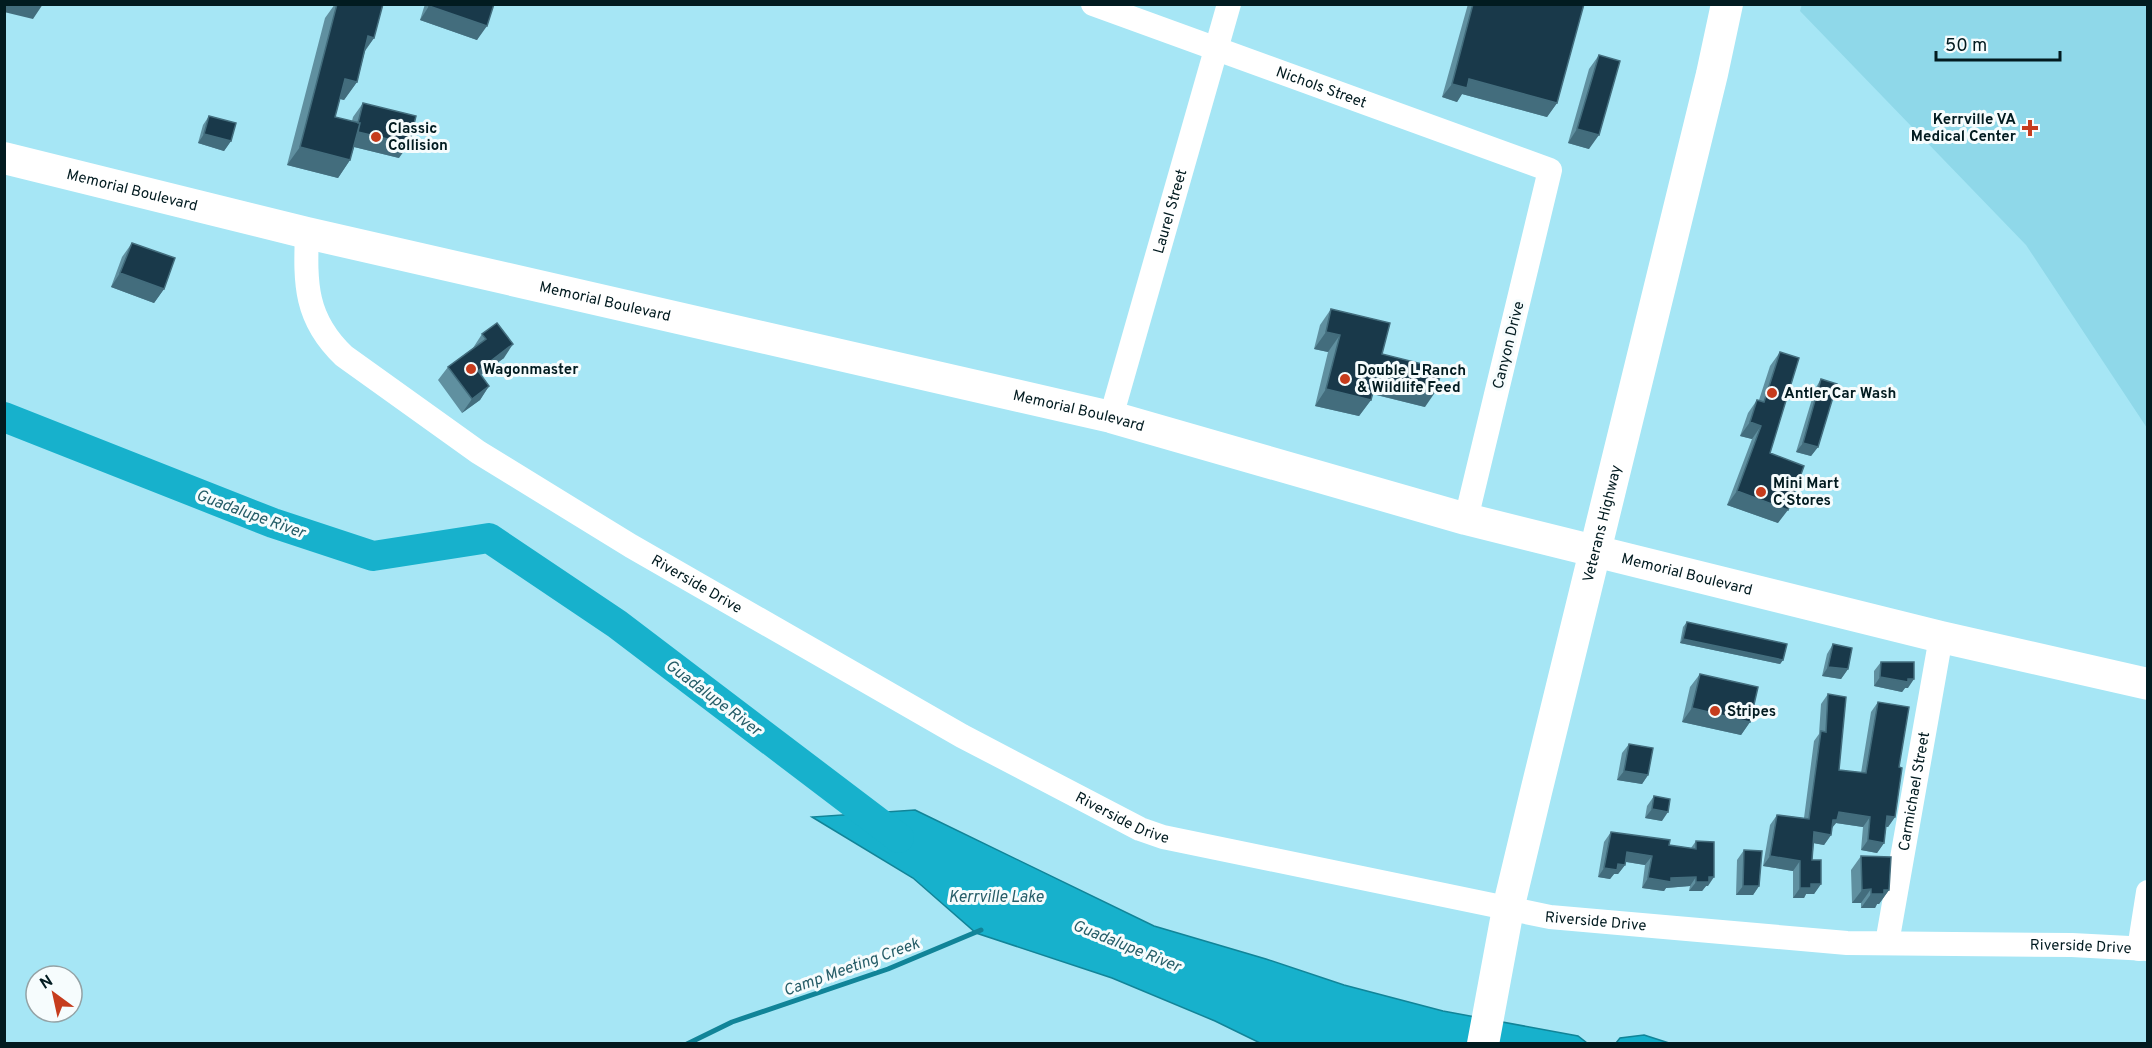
<svg xmlns="http://www.w3.org/2000/svg" width="2152" height="1048" font-family="Overpass,sans-serif">
<style>
.built{fill:#8fd8e9}
.water{fill:#17b1cc;stroke:#118498;stroke-width:1.5}
.lines{fill:none;stroke-linecap:round;stroke-linejoin:round}
.stream{stroke:#118498;stroke-width:5}
.river{stroke:#17b1cc;stroke-width:30}
.minor{stroke:#fff;stroke-width:24}
.major{stroke:#fff;stroke-width:32}
.wall{fill:#6090a0}
.shaded-wall{fill:#436d7d}
.building{fill:#19394a;stroke:#436d7d;stroke-width:1.5}
.poi-dot{fill:#c63c1d;stroke:#f6fcfd;stroke-width:2}
.labels{text-anchor:middle;stroke-width:6;stroke-linejoin:round;paint-order:stroke}
.street-label{font-size:15px;fill:#021b20;stroke:#f6fcfd}
.poi-label{font-size:15px;font-weight:bold;fill:#021b20;stroke:#f6fcfd;text-anchor:start}
.water-label{font-size:16px;font-style:italic;fill:#265d68;stroke:#f6fcfd}
</style>
<rect width="100%" height="100%" fill="#a6e6f5"/>
<path class="built" d="M1802,4L2147,5V428L2026,245L1800,11Z"/>
<path class="water" d="M915,810L1154,926L1266,959L1344,985L1443,1011L1578,1036L1587,1043H1260L1215,1021L1112,978L976,933L913,878L812,817Z
M1644,1035L1669,1043H1616L1620,1038Z"/>
<g class="lines">
<path class="stream" d="M687,1044L732,1022L888,969L981,930"/>
<path class="river" d="M4,417L273,523L373,556L489,538L617,624L899,838"/>
<g class="minor">
<path id="s1" d="M1093,4L1550,170L1466,519"/>
<path id="s2" d="M307,233C305,284 305,319 344,356L478,452L631,546L962,736L1140,829L1163,837L1550,917L1847,943L2072,945L2148,949"/>
<path id="s3" d="M1111,417L1229,4"/>
<path id="s4" d="M1887,943L1941,637"/>
<path d="M2139,949L2148,892"/>
</g>
<g class="major">
<path id="s5" d="M4,158L307,233L1111,417L1466,519L1941,637L2148,684"/>
<path id="s6" d="M1483,1044L1508,909L1536,792L1712,74L1727,4"/>
</g>
</g>
<path class="wall" d="M335,4H383L374,38L365,51L357,82L344,100L340,99L335,117L352,121L353,117L363,103L399,158L354,147L350,160L338,178L287,165L325,18Z
M425,4H494L477,40L420,20Z
M1468,4H1584L1557,103L1547,117L1462,94L1457,102L1442,97Z
M1599,55L1589,149L1568,143L1589,69Z
M209,116L231,141L224,151L198,143L203,125Z
M132,243L164,289L154,303L111,287L122,257Z
M1331,309L1382,354L1425,407L1372,394L1371,400L1359,416L1315,406L1328,352L1314,349L1320,325Z
M482,334L504,358L481,375L489,386L480,400L462,413L438,380L448,367L473,348Z
M1780,352L1770,453L1778,523L1727,505L1752,439L1740,436L1748,413L1757,400H1759L1770,366Z
M1821,379L1818,447L1811,456L1796,452L1815,389Z
M1687,622L1783,660L1780,664L1680,643L1683,627Z
M1833,644L1848,669L1841,679L1822,676L1827,654Z
M1881,662L1908,688H1905L1902,692L1874,686V671Z
M1700,674L1750,722L1741,735L1682,722L1690,687Z
M1828,694L1839,770L1861,773L1871,712L1878,702L1899,767L1895,817L1888,827H1886L1884,843L1877,853L1861,850L1863,827L1836,823L1832,828L1831,835L1824,845L1814,843L1812,860L1821,884L1814,894H1806L1804,898H1793V871L1763,866L1770,825L1777,815L1804,818L1814,741L1819,734L1821,704Z
M1629,744L1648,775L1642,784L1617,780L1622,753Z
M1654,796L1662,821L1645,818L1647,806Z
M1611,832L1669,845L1691,848L1696,841L1708,886H1706L1702,891H1689L1690,886L1666,888L1664,891L1642,888L1645,865L1626,862L1625,865L1618,874H1614L1610,879L1598,877L1604,842Z
M1744,850L1759,886L1753,895H1736L1737,860Z
M1861,856L1889,890L1879,904H1877L1875,908H1861V903H1852L1851,870Z"/>
<path class="shaded-wall" d="M4,4H43L33,19L4,12Z
M429,6L487,26L477,40L420,20Z
M368,36L374,38L361,56Z
M345,79L357,82L344,100L333,97Z
M1469,79L1557,103L1547,117L1462,94L1457,102L1442,97L1452,84Z
M1577,129L1599,135L1589,149L1568,143Z
M356,131L409,144L399,158L346,145Z
M204,134L231,141L224,151L198,143Z
M300,147L350,160L338,178L287,165Z
M120,273L164,289L154,303L111,287Z
M1326,332L1340,335L1328,352L1314,349Z
M513,344L504,358L468,384L478,371Z
M1377,376L1436,391L1425,407L1365,392Z
M489,386L480,400L462,413L472,399Z
M1326,389L1371,400L1359,416L1315,406Z
M1750,422L1761,426L1752,439L1740,436Z
M1803,443L1818,447L1811,456L1796,452Z
M1737,491L1788,510L1778,523L1727,505Z
M1683,639L1783,660L1780,664L1680,643Z
M1828,667L1848,669L1841,679L1822,676Z
M1880,677L1908,679H1914L1908,688H1905L1902,692L1874,686Z
M1692,708L1750,722L1741,735L1682,722Z
M1624,771L1648,775L1642,784L1617,780Z
M1652,809L1668,812L1662,821L1645,818Z
M1839,812L1870,817L1863,827L1836,823L1830,830H1826Z
M1887,816L1895,817L1888,827L1880,826Z
M1814,832L1831,835L1824,845L1807,842Z
M1868,840L1884,843L1877,853L1861,850Z
M1627,852L1652,856L1645,865L1621,861Z
M1770,856L1800,861L1793,871L1763,866Z
M1618,864L1625,865L1618,874H1614L1610,879L1598,877L1604,868Z
M1696,877L1690,886L1666,888L1664,891L1642,888L1648,878Z
M1709,877H1714L1708,886H1706L1702,891H1689L1696,882Z
M1811,884H1821L1814,894H1806L1804,898H1793L1800,888Z
M1743,886H1759L1753,895H1736Z
M1871,889L1861,903H1852L1862,890Z
M1884,890H1889L1879,904H1877L1875,908H1861L1871,894Z"/>
<path class="building" d="M337,4H383L374,38L368,36L357,82L345,79L335,117L360,123L350,160L300,147Z
M430,4H494L487,26L429,6Z
M1473,4H1584L1557,103L1469,79L1467,88L1452,84Z
M1599,55L1620,61L1599,135L1577,129Z
M363,103L416,116L409,144L358,132L360,123H358Z
M209,116L236,123L231,141L204,134Z
M132,243L175,258L164,289L120,273Z
M1331,309L1390,323L1382,354L1442,369L1436,391L1377,376L1371,400L1326,389L1340,335L1326,332Z
M497,323L513,344L478,371L489,386L472,399L448,367L486,339L482,334Z
M1780,352L1799,358L1770,453L1804,466L1788,510L1737,491L1761,426L1750,422L1757,400L1764,402Z
M1821,379L1837,384L1818,447L1803,443Z
M1687,622L1787,644L1783,660L1683,639Z
M1833,644L1852,648L1848,669L1828,667Z
M1881,662H1914V679H1908V682L1880,677Z
M1700,674L1758,687L1750,722L1692,708Z
M1828,694L1846,697L1839,770L1866,773L1878,702L1909,707L1899,767L1902,768L1895,817L1887,816L1884,843L1868,840L1870,817L1839,812L1837,820H1833L1831,835L1814,832L1812,860H1821V884H1811V888H1800V861L1770,856L1777,815L1809,819L1821,731L1826,732Z
M1629,744L1653,748L1648,775L1624,771Z
M1654,796L1670,799L1668,812L1652,809Z
M1611,832L1670,840L1669,845L1696,849V841L1714,842V877H1709V882H1696V877L1671,878V882L1648,878L1652,856L1627,852L1625,865L1618,864L1617,870L1604,868Z
M1744,850L1762,851L1759,886H1743Z
M1861,856L1891,857L1889,890H1884V894H1871V889L1862,890Z"/>
<g class="poi-dot">
<path d="M2027 119h6v6h6v6h-6v6h-6v-6h-6v-6h6z"/>
<circle cx="376" cy="137" r="6"/>
<circle cx="471" cy="369" r="6"/>
<circle cx="1345" cy="379" r="6"/>
<circle cx="1772" cy="393" r="6"/>
<circle cx="1761" cy="492" r="6"/>
<circle cx="1715" cy="711" r="6"/>
</g>
<g class="labels">
<g class="street-label">
<text dy="5" stroke="none"><textPath href="#s1" startOffset="243">Nichols Street</textPath></text>
<text dy="5" stroke="none"><textPath href="#s5" startOffset="132">Memorial Boulevard</textPath></text>
<text dy="5" stroke="none"><textPath href="#s3" startOffset="214">Laurel Street</textPath></text>
<text dy="5" stroke="none"><textPath href="#s5" startOffset="618">Memorial Boulevard</textPath></text>
<text transform="translate(1508 345) rotate(-76)" y="5">Canyon Drive</text>
<text dy="5" stroke="none"><textPath href="#s5" startOffset="1104">Memorial Boulevard</textPath></text>
<text dy="5" stroke="none"><textPath href="#s6" startOffset="534">Veterans Highway</textPath></text>
<text dy="5" stroke="none"><textPath href="#s5" startOffset="1734">Memorial Boulevard</textPath></text>
<text dy="5" stroke="none"><textPath href="#s2" startOffset="554">Riverside Drive</textPath></text>
<text dy="5" stroke="none"><textPath href="#s4" startOffset="154">Carmichael Street</textPath></text>
<text dy="5" stroke="none"><textPath href="#s2" startOffset="1040">Riverside Drive</textPath></text>
<text dy="5" stroke="none"><textPath href="#s2" startOffset="1526">Riverside Drive</textPath></text>
<text dy="5" stroke="none"><textPath href="#s2" startOffset="2012">Riverside Drive</textPath></text>
</g>
<g class="poi-label">
<text x="2016" y="124" text-anchor="end">Kerrville VA<tspan x="2016" dy="17">Medical Center</tspan></text>
<text x="388" y="133">Classic<tspan x="388" dy="17">Collision</tspan></text>
<text x="483" y="374">Wagonmaster</text>
<text x="1357" y="375">Double L Ranch<tspan x="1357" dy="17">&amp; Wildlife Feed</tspan></text>
<text x="1784" y="398">Antler Car Wash</text>
<text x="1773" y="488">Mini Mart<tspan x="1773" dy="17">C Stores</tspan></text>
<text x="1727" y="716">Stripes</text>
</g>
<g class="water-label">
<text transform="translate(251 513) rotate(20)" y="6">Guadalupe River</text>
<text transform="translate(714 697) rotate(37)" y="6">Guadalupe River</text>
<text x="996" y="902">Kerrville Lake</text>
<text transform="translate(1127 945) rotate(22)" y="6">Guadalupe River</text>
<text transform="translate(851 966) rotate(-20)" y="6">Camp Meeting Creek</text>
</g>
</g>
<rect width="2152" height="1048" fill="none" stroke="#021b20" stroke-width="12"/>
<g transform="translate(54 994) rotate(327)"><circle r="28" fill="#f6fcfd" stroke="#94a2a5" stroke-width="1.5"/>
<path d="M0-4.5L10 22L0 15L-10 22Z" fill="#c63c1d"/>
<text y="-9" font-size="16" font-weight="bold" text-anchor="middle" fill="#021b20">N</text>
</g>
<path d="M1936 51v9h124v-9" fill="none" stroke="#021b20" stroke-width="3"/>
<text x="1945" y="51" font-size="18" fill="#021b20" stroke="#f6fcfd" stroke-width="4.5" paint-order="stroke">50 m</text>
</svg>
